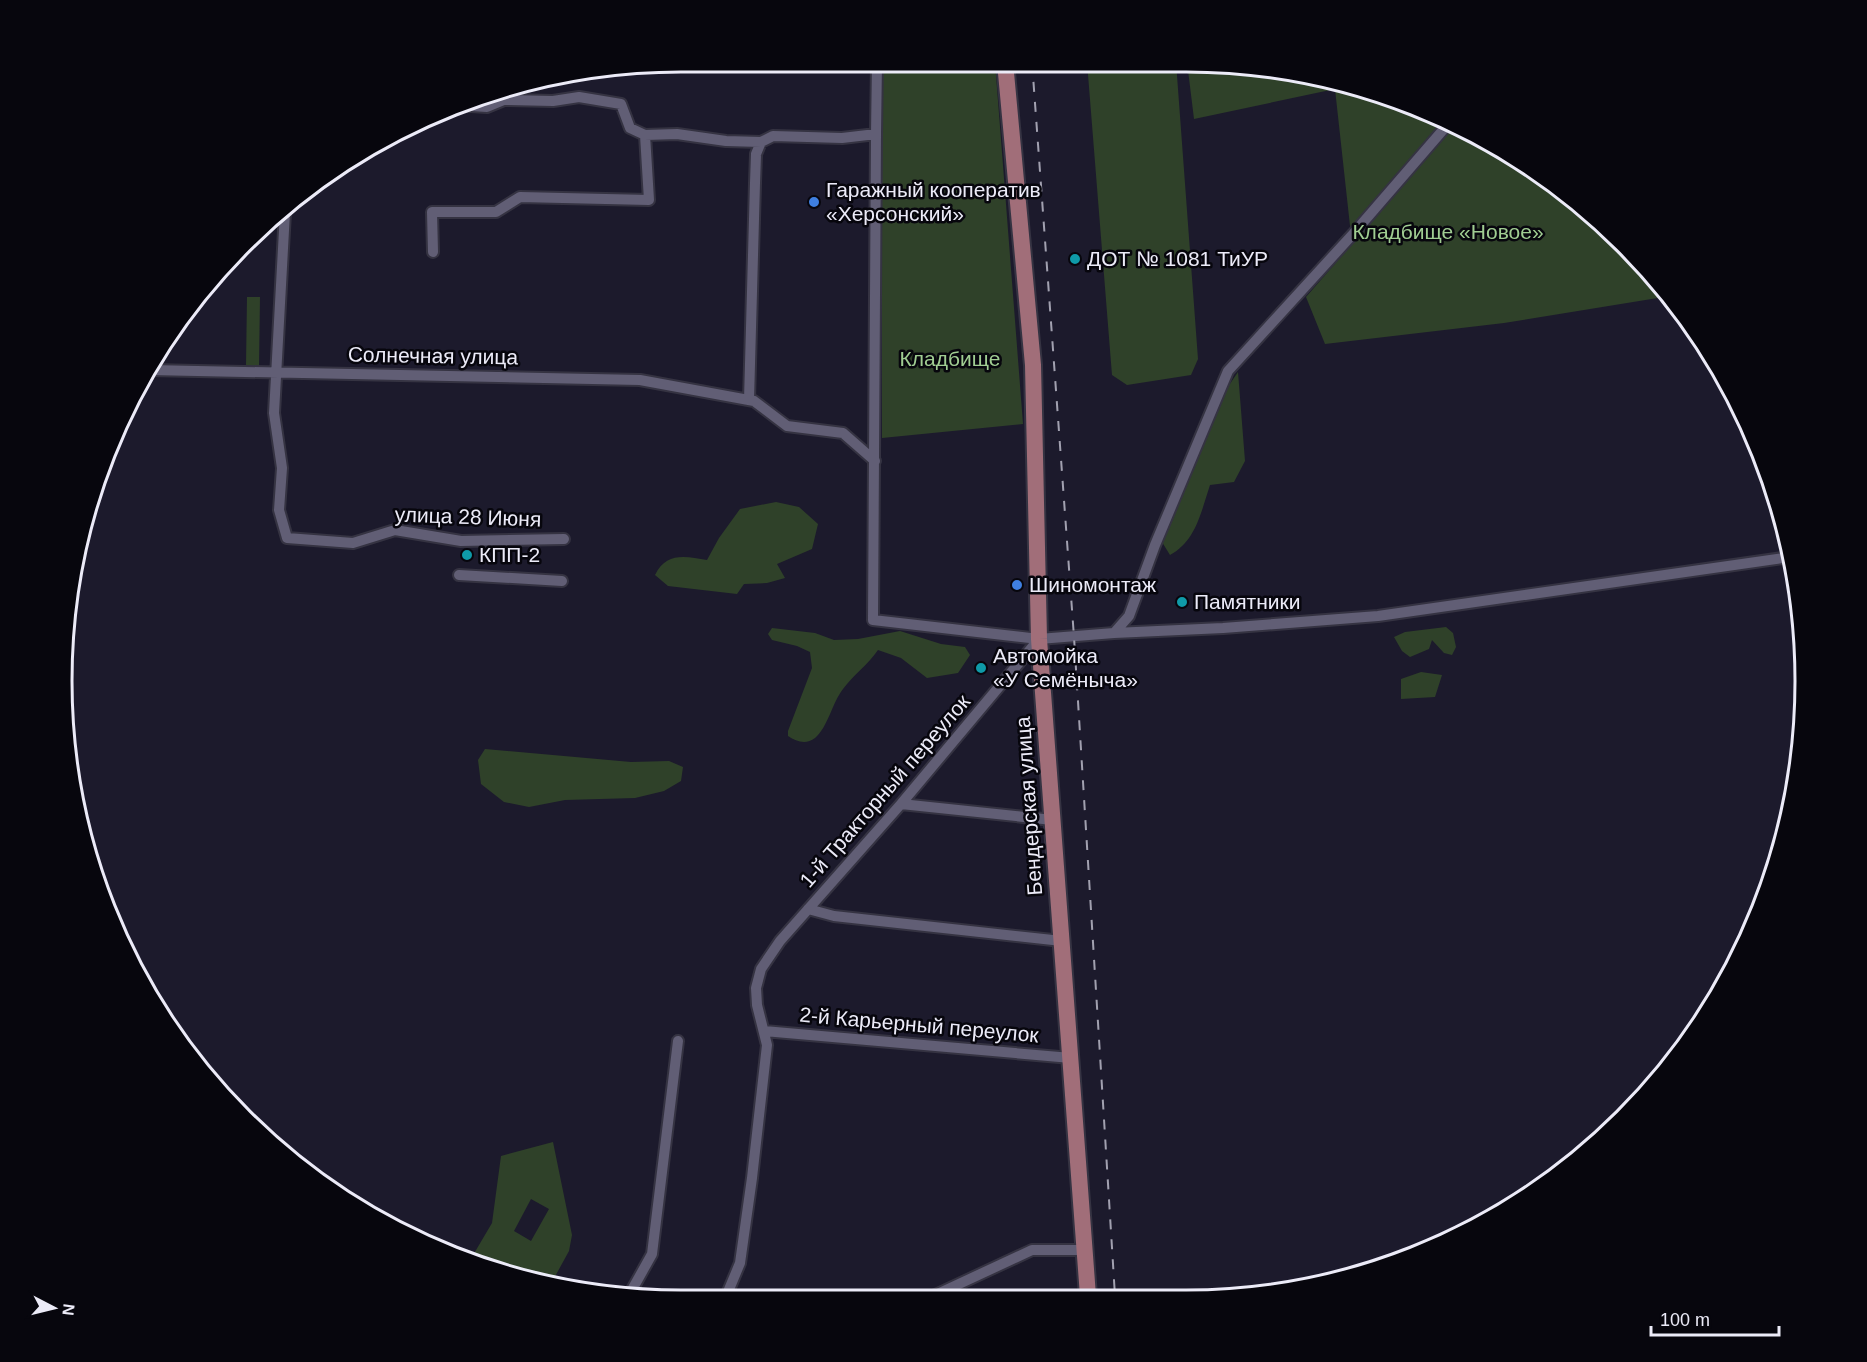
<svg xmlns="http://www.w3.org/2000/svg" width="1867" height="1362" font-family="Helvetica,sans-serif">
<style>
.green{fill:#2f4129;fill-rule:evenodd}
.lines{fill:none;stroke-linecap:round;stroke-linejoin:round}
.minor-casing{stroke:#353342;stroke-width:14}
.primary-casing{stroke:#353342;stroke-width:20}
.minor{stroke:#615e75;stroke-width:10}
.primary{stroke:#a16e79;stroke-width:16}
.rail{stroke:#a2a1b0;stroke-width:2;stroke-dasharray:10 10;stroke-linecap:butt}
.shop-dot{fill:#3f7fe0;stroke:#07060d;stroke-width:2}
.culture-dot{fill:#0f9aa8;stroke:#07060d;stroke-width:2}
.labels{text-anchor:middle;stroke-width:5;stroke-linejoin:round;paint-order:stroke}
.poi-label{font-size:21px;fill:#ecebf8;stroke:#07060d;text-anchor:start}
.park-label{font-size:21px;fill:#a0cd92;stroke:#07060d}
.street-label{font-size:21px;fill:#ecebf8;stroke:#07060d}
.rim{fill:none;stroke:#ecebf8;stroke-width:3}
</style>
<rect width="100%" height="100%" fill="#1c1a2c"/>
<path class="green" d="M882,62H995L1023,424L882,438Z
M1087,62H1176L1198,359L1191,375L1127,385L1112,375Z
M1187,62L1346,83L1423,109L1530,166L1595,215L1670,296L1504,323L1325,344L1306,297L1352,244L1335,89L1194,119Z
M247,297H260L259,367L246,365Z
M1238,372L1245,461L1234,482L1210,485C1201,512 1196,541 1170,555L1162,542L1223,394Z
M776,502L799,507L818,524L812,549L777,564L785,578L767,583L744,584L737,594L668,586L655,575C666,552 685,556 707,560L719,538L740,509Z
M1446,627L1453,633L1456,647L1452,655L1444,653L1432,640L1429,649L1410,657L1402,651L1394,637L1405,632Z
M772,628L815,633L834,640L858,639L900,631L941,644L965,647L970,655L958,673L927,678L901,658L878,650C868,665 854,674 843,689C832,703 828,727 815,738C806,745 797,742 788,736V731L812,668L810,652L797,646L772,640L768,634Z
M1421,672L1442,675L1435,697L1401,699V679Z
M485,749L631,762L669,761L683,767L681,781L664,791L635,798L565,800L529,807L504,802L481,784L478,760Z
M553,1142L572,1235L569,1251L552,1282L482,1268L469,1262L492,1223L501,1156ZM531,1199L549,1209L531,1241L514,1231Z"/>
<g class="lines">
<defs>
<path id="minor" d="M456,105L487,107L504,100L553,101L579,97L621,104L630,128L645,135L677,134L726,141L761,142L773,136L842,138L876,134L873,620L1039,639L1114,633L1129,616L1155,545L1228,371L1353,234L1449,123
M876,134L877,62
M285,212L274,413L282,468L279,510L287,538L353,543L395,530L461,541L564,539
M433,252L432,212H496L520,197L649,200L645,135
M150,370L640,380L754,401L787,426L843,433L875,461
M749,400L755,183L756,154L761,142
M459,575L562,581
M1114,633L1223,628L1378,616L1790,557
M901,804L1053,820
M808,909L834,916L1062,941
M764,1031L1071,1058
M628,1297L652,1254L678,1041
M931,1297L1032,1250H1085
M725,1299L740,1263L752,1178L767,1045L757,1005L756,988L761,969L780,941L901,804L1039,639"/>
<path id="primary" d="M1005,62L1033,365L1039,639L1088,1296"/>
</defs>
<use href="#minor" class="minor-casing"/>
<use href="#primary" class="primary-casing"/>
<use href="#minor" class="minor"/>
<use href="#primary" class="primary"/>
<path class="rail" d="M1032,62L1074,637L1115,1296"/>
</g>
<g class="shop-dot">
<circle cx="814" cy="202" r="6"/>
<circle cx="1017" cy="585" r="6"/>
</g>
<g class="culture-dot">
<circle cx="1075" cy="259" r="6"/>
<circle cx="467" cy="555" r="6"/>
<circle cx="1182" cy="602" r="6"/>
<circle cx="981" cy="668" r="6"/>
</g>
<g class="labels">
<g class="poi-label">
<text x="826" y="197">Гаражный кооператив<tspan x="826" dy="24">«Херсонский»</tspan></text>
<text x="1087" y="266">ДОТ № 1081 ТиУР</text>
<text x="479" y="562">КПП-2</text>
<text x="1029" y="592">Шиномонтаж</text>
<text x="1194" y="609">Памятники</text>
<text x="993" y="663">Автомойка<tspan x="993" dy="24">«У Семёныча»</tspan></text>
</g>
<g class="park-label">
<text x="1448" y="239">Кладбище «Новое»</text>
<text x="950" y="366">Кладбище</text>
</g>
<g class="street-label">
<text transform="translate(433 356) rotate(1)" y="7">Солнечная улица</text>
<text transform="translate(468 517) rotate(2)" y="7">улица 28 Июня</text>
<text transform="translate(885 791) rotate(-49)" y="7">1-й Тракторный переулок</text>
<text transform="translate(1029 806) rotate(-94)" y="7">Бендерская улица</text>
<text transform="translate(919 1025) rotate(5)" y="7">2-й Карьерный переулок</text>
</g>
</g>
<path d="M0 0H1867V1362H0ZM681 72H1186A609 609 0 0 1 1795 681V681A609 609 0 0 1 1186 1290H681A609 609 0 0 1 72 681V681A609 609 0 0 1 681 72Z" fill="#07060d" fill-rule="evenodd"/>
<path class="rim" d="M681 72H1186A609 609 0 0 1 1795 681V681A609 609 0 0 1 1186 1290H681A609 609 0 0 1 72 681V681A609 609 0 0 1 681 72Z"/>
<g transform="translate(54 1308) rotate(97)" stroke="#07060d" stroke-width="4.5" paint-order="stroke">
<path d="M0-4.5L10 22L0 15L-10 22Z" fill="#ecebf8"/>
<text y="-9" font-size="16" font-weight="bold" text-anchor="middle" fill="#ecebf8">N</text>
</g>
<path d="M1651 1326v9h128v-9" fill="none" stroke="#ecebf8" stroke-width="3"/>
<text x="1660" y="1326" font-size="18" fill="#ecebf8" stroke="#07060d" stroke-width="4.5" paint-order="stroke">100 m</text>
</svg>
